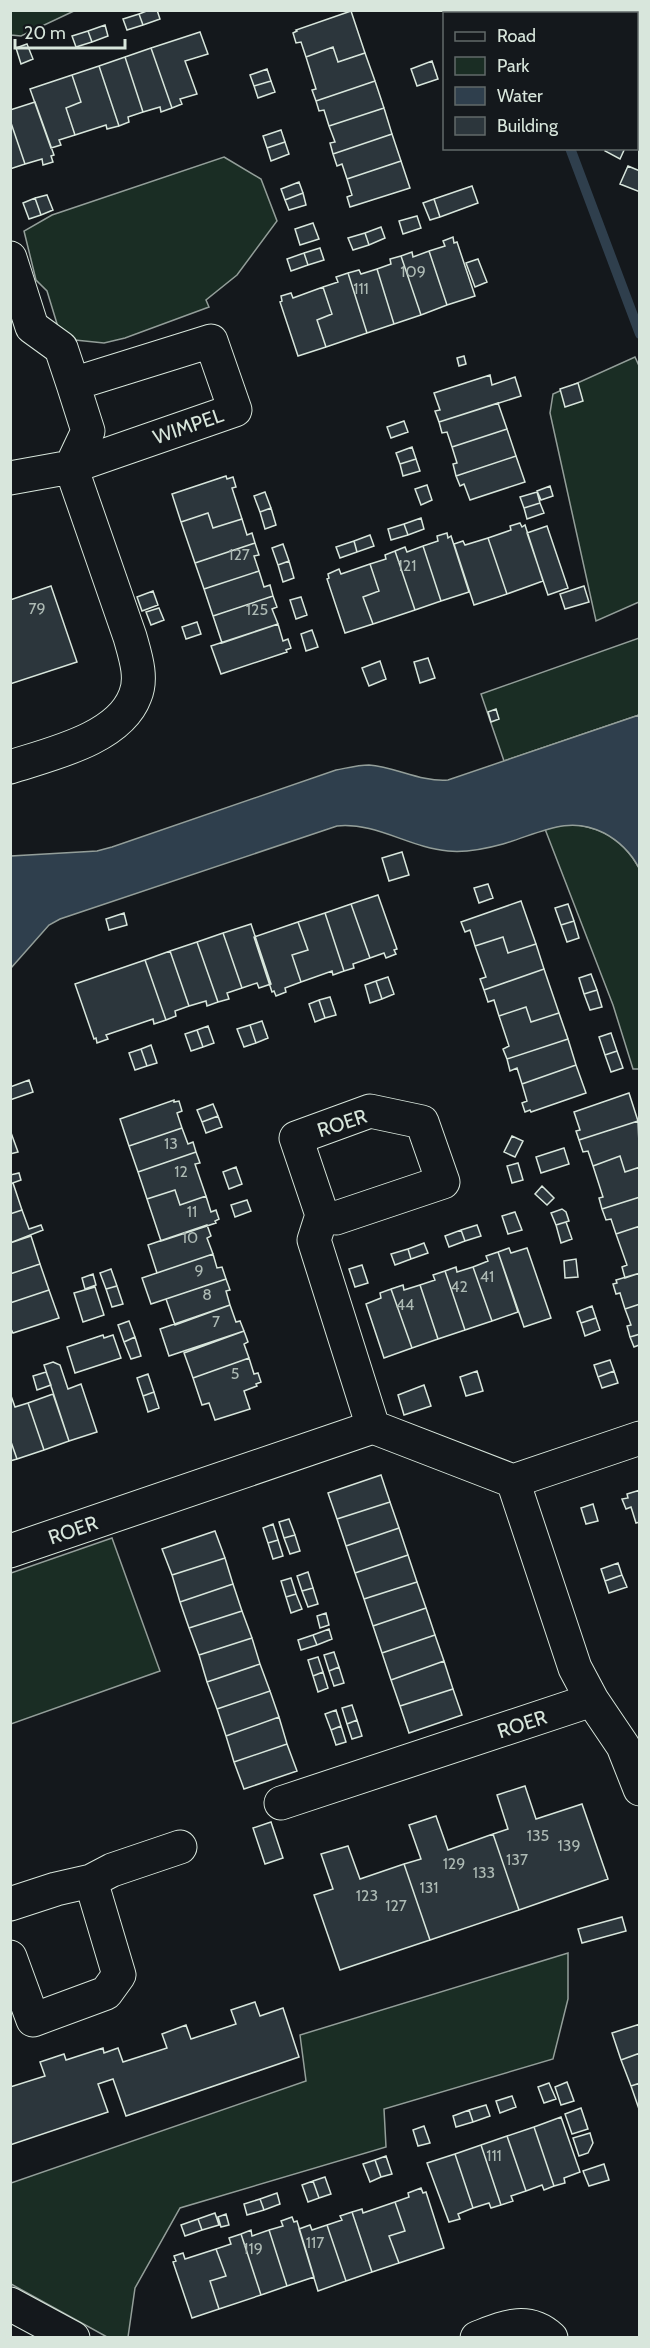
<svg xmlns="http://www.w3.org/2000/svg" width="650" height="2348" font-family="Cabin,sans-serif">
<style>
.green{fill:#1a2d24;stroke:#939e99;stroke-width:1.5}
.water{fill:#2f3f4d;stroke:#939e99;stroke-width:1.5}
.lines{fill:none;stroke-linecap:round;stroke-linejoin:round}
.stream{stroke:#2f3f4d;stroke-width:10}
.building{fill:#2c363c;stroke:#d8e6dc;stroke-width:1.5}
.minor-casing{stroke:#d8e6dc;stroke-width:35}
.minor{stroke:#14181c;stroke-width:33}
.labels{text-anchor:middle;stroke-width:4.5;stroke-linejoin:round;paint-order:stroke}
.number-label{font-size:16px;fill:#adbab4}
.street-label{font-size:20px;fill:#d8e6dc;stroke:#14181c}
</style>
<rect width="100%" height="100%" fill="#14181c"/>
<path class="green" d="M11,10H74V11L21,36L11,35Z
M503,11H639V93L637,94L636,14H504Z
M224,157L261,179L277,221L237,275L206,300L209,307L125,338L104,343L75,340L58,327L47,291L36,280L24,231L52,215Z
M635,357L640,368L639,602L596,621L550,413L553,394Z
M639,638V715L504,761L481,694Z
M563,824C597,824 623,838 639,868V1069H633L613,1005L545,829Z
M112,1538L160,1671L11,1724V1573Z
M568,1953V1999L553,2059L384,2109L386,2147L180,2208L135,2288L128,2337H107L11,2284V2183L306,2081L300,2035Z"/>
<path class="water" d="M639,715V868C631,853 619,841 604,833C568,814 538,834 503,844C485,849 467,853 448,851C410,848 376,822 337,826L60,919L49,925L11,968V856L97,851L112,847L336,770C347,768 358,765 369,765C396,767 420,782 448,780Z"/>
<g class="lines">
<path class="stream" d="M636,83L640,82
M570,148L640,334"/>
</g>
<path class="building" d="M149,10H157L160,19L143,25L139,14Z
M351,11L365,53L338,62L333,47L306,57L301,42L296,43L293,33L297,31L296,30Z
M139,14L143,25L127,30L123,19Z
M105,25L108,36L92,42L88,31Z
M88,31L92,42L76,47L72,36Z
M200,32L208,54L185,61L197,94L180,99L182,104L172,108L151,48Z
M27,44L33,59L21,64L16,48Z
M333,47L338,62L365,53L375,81L316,101L312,90L316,89L306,57Z
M151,48L172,108L161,112L160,107L143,112L125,57Z
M125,57L143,112L128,117L129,122L119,126L99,66Z
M432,61L438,79L417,86L411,69Z
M99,66L119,126L107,129L106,125L75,135L66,108L81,102L72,75Z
M267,69L271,81L254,86L250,75Z
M72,75L81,102L66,108L75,135L59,140L61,145L51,148L30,89Z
M271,81L275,92L258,98L254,86Z
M375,81L384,108L329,126L324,110L319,111L316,101Z
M35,102L54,155L51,156L53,162L43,165L42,159L25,164L10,120V110Z
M384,108L392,134L333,154L330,143L335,142L329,126Z
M10,120L25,164L10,169Z
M281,130L285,142L267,148L263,136Z
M392,134L401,161L347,179L342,164L337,166L333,154Z
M285,142L289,154L271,161L267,148Z
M606,148H625L620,159L605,151Z
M401,161L410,188L350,207L347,197L352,195L347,179Z
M628,166L640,171V192L620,184Z
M299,182L303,193L285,200L281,189Z
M472,186L478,203L440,217L434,199Z
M303,193L306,205L289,210L285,200Z
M47,195L53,210L41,215L35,198Z
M35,198L41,215L29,219L23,203Z
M434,199L440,217L430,220L423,203Z
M417,216L421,228L403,234L399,221Z
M313,223L319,239L300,245L295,229Z
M381,227L385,238L369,245L365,233Z
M365,233L369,245L353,250L348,238Z
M453,237L454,243L457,242L475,296L447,305L429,251L445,246L443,241Z
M320,248L324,260L308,265L304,253Z
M429,251L447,305L421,315L401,256L412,252L413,257Z
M304,253L308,265L291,271L287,259Z
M401,256L421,315L394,324L377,269L391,264L390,259Z
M478,259L487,282L475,287L466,263Z
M377,269L394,324L367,333L348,273L359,270L361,274Z
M348,273L367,333L326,347L317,320L332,314L323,287L338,282L336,277Z
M323,287L332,314L317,320L326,347L298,356L280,302L282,301L281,296L291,293L293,298Z
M464,356L466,364L459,366L457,358Z
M490,375L492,385L515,377L521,396L439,422L435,411L440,410L434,393Z
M578,383L583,401L565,407L560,389Z
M498,403L507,429L452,447L447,432L442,433L439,422Z
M404,421L408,432L391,438L387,427Z
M507,429L516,456L456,476L453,464L457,463L452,447Z
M412,447L416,459L400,464L396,453Z
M516,456L525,482L470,500L464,484L460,486L456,476Z
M416,459L420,471L403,476L400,464Z
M226,476L227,479L233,477L236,487L232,488L242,519L213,528L208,513L181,522L172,494Z
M427,485L432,500L421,505L415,489Z
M550,486L553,496L541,500L537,491Z
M265,492L271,508L260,512L254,496Z
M537,492L540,503L524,508L520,497Z
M540,503L544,513L527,519L524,508Z
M271,508L276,525L265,529L260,512Z
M208,513L213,528L242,519L247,535L252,533L255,543L195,563L181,522Z
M421,518L424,529L408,535L404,524Z
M520,523L522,527L525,525L543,581L507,594L488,538L511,530L510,526Z
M404,524L408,535L391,540L388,529Z
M547,526L568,588L548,595L527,533Z
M447,533L448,538L451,536L469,592L441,601L423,546L438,541L437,536Z
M370,535L374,546L357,552L354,541Z
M488,538L507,594L474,605L454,544L463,541L465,545Z
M354,541L357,552L340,558L336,547Z
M255,543L259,555L254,556L259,571L204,589L195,563Z
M283,544L289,561L278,565L272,548Z
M423,546L441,601L415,610L395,551L405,547L407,552Z
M395,551L415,610L373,624L363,597L379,591L370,564L386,559L385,555Z
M289,561L294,578L283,582L278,565Z
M370,564L379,591L363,597L373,624L345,633L327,579L329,578L328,574L339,569L341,574Z
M259,571L264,587L270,585L273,596L213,616L204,589Z
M51,586L77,662L10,684V600Z
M584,586L589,602L565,609L560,594Z
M153,591L158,605L142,611L137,597Z
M273,596L277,607L272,609L278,624L222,643L213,616Z
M301,597L307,615L296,619L290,600Z
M159,608L164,620L151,625L146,612Z
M197,622L201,634L186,639L182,627Z
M278,624L283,641L288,639L291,648L286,650L287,652L221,674L211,646Z
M312,630L318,647L306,651L301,634Z
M428,658L435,678L420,683L414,662Z
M380,661L386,679L369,686L362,668Z
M496,709L499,719L491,722L488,712Z
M402,852L409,875L389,881L382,858Z
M488,884L493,898L479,903L474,888Z
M378,895L397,949L394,950L396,954L386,958L384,953L370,958L351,904Z
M521,901L536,944L508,953L503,937L475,946L470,930L465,932L461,922Z
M351,904L370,958L353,964L354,968L344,971L325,913Z
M568,904L574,921L561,925L555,908Z
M124,913L127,925L109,930L106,919Z
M325,913L344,971L333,975L332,971L301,982L292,955L308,950L298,922Z
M574,921L579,938L567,942L561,925Z
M298,922L308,950L292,955L301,982L285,988L286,992L276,996L274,991L272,992L254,937Z
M251,924L271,984L259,988L257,983L242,988L223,933Z
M223,933L242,988L227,993L229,999L218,1002L197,942Z
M503,937L508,953L536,944L544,969L484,990L480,979L486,977L475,946Z
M197,942L218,1002L207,1006L206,1001L189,1006L170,951Z
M170,951L189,1006L175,1011L176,1016L166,1020L145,960Z
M145,960L166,1020L154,1024L153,1019L106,1035L108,1039L97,1043L96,1038L94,1039L75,984Z
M544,969L559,1013L531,1022L526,1007L499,1016L494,1000L488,1002L484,990Z
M591,974L597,990L584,994L579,978Z
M388,977L394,994L382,999L376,981Z
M376,981L382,999L370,1003L365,985Z
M597,990L602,1007L590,1010L584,994Z
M330,997L336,1015L325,1018L319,1000Z
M319,1000L325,1018L315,1022L309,1004Z
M526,1007L531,1022L559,1013L568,1039L507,1059L503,1049L509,1046L499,1016Z
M262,1021L268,1038L256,1043L250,1025Z
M250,1025L256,1043L244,1047L237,1029Z
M208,1026L214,1043L203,1047L197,1030Z
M197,1030L203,1047L191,1051L185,1034Z
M611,1033L617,1051L605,1055L599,1037Z
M568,1039L576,1065L522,1084L517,1068L510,1071L507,1059Z
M151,1045L157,1063L147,1066L141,1049Z
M141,1049L147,1066L135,1070L129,1053Z
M617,1051L623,1068L611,1072L605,1055Z
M576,1065L586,1093L531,1112L530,1110L525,1112L522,1103L527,1101L522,1084Z
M29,1080L33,1092L10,1100V1087Z
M629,1093L638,1121L579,1140L576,1131L580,1130L574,1112Z
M174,1100V1102L179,1101L182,1111L177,1113L182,1128L129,1146L120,1119Z
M213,1104L218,1116L202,1122L197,1110Z
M218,1116L222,1127L206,1133L202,1122Z
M638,1121L640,1167L625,1172L620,1156L593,1166L588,1151L583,1152L579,1140Z
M182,1128L188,1144L193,1142L196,1152L138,1172L129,1146Z
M10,1130L18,1152L10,1154Z
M512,1136L523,1141L515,1157L504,1152Z
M564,1148L569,1164L541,1173L536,1157Z
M196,1152L200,1163L195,1164L206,1196L180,1205L175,1190L147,1199L138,1172Z
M620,1156L625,1172L640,1167V1197L602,1209L599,1198L603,1197L593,1166Z
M518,1163L523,1180L512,1183L507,1166Z
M236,1167L242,1184L229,1189L223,1172Z
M19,1173L21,1180L10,1184V1175Z
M13,1183L22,1210L10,1214V1184Z
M542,1186L554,1198L547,1205L535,1194Z
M175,1190L180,1205L206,1196L211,1212L216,1210L219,1219L215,1221L216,1223L161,1241L147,1199Z
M640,1197V1226L616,1234L611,1219L606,1220L602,1209Z
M247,1200L251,1211L235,1217L231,1205Z
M562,1209L566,1212L569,1221L556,1225L551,1213Z
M22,1210L29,1229L41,1225L43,1230L10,1243V1214Z
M515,1212L522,1230L508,1234L502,1216Z
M566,1222L572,1239L561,1243L556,1225Z
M207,1225L211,1236L207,1238L213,1254L157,1273L148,1245Z
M477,1225L481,1236L465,1241L461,1230Z
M640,1226V1273L625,1278L622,1267L627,1265L616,1234Z
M461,1230L465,1241L449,1247L445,1236Z
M31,1236L40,1264L10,1274V1243Z
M424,1243L428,1253L411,1259L408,1249Z
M509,1248L511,1253L527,1248L551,1318L524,1327L498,1252Z
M408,1249L411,1259L395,1265L391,1254Z
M498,1252L518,1312L492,1321L473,1267L488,1261L486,1256Z
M213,1254L217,1268L222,1267L226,1279L151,1304L142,1278Z
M576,1259L578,1277L565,1278L564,1261Z
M40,1264L49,1290L10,1303V1274Z
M362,1265L368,1283L355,1287L349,1269Z
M456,1267L457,1272L473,1267L492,1321L465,1330L445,1271Z
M111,1269L117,1286L106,1289L100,1273Z
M445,1271L465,1330L438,1339L420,1285L435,1280L433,1275Z
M640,1273V1304L625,1309L620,1293L616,1294L613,1284L617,1283L616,1280Z
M93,1274L96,1285L85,1289L82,1278Z
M226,1279L230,1290L226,1291L230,1305L175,1325L166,1299Z
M403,1285L404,1290L420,1285L438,1339L412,1348L391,1289Z
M117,1286L123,1304L112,1307L106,1289Z
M95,1287L104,1315L83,1322L74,1293Z
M391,1289L412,1348L384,1358L366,1304L381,1298L380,1293Z
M49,1290L59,1318L13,1333L10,1327V1303Z
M640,1304V1334L630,1337L627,1326L631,1325L625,1309Z
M230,1305L236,1322L240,1321L244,1331L169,1356L160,1329Z
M592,1306L596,1318L581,1323L577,1312Z
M596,1318L600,1330L585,1336L581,1323Z
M129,1321L135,1337L124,1342L118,1325Z
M244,1331L248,1342L244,1344L249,1358L193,1378L184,1353Z
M640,1334V1348L639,1345L634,1347L630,1337Z
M103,1335L104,1338L113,1335L121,1358L75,1373L67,1347Z
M135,1337L141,1356L131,1359L124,1342Z
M249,1358L254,1374L258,1373L261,1382L256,1384L257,1386L244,1391L250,1409L215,1420L209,1403L202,1405L193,1378Z
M610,1360L614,1371L598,1377L594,1365Z
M53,1362L60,1365L68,1389L81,1384L97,1432L69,1441L44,1365Z
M477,1371L483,1391L466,1396L460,1377Z
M614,1371L618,1383L602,1388L598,1377Z
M46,1372L51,1385L37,1390L33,1376Z
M148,1374L154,1392L143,1396L137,1378Z
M424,1385L431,1406L404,1415L398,1395Z
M154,1392L159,1408L148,1412L143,1396Z
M10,1393L15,1407L28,1403L44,1450L17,1459L10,1439Z
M53,1394L69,1441L44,1450L28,1403Z
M10,1439L17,1459L10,1461Z
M381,1475L390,1502L337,1519L328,1493Z
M640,1490V1522L636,1523L631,1507L626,1509L622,1499L628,1498L627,1494Z
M390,1502L399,1528L346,1546L337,1519Z
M593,1504L598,1521L586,1524L581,1508Z
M289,1519L295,1535L284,1538L279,1522Z
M273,1524L278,1540L268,1543L263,1528Z
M399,1528L408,1555L355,1573L346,1546Z
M215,1531L225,1558L172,1575L162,1549Z
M295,1535L300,1551L290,1554L284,1538Z
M278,1540L283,1556L273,1559L268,1543Z
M408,1555L417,1582L364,1599L355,1573Z
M225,1558L233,1584L180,1602L172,1575Z
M618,1563L622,1575L605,1581L601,1569Z
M308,1572L313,1588L302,1591L297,1576Z
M622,1575L627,1587L609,1593L605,1581Z
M291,1578L296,1594L286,1597L281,1581Z
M417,1582L426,1608L373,1626L364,1599Z
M233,1584L242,1611L189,1628L180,1602Z
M313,1588L318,1604L308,1607L302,1591Z
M296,1594L302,1609L291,1613L286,1597Z
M426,1608L435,1635L382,1653L373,1626Z
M242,1611L252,1638L199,1655L189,1628Z
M326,1613L329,1625L320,1628L317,1616Z
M329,1629L332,1639L317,1645L313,1635Z
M313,1635L317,1645L301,1650L298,1640Z
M435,1635L444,1661L391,1680L382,1653Z
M252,1638L260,1664L207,1682L199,1655Z
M334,1652L339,1667L329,1671L324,1655Z
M318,1657L323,1672L313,1676L308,1660Z
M444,1661L453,1689L400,1706L391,1680Z
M260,1664L270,1691L217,1709L207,1682Z
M339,1667L344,1683L334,1686L329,1671Z
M323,1672L328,1688L318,1692L313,1676Z
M453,1689L462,1715L409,1733L400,1706Z
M270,1691L279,1717L226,1736L217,1709Z
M352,1705L357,1720L347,1724L342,1708Z
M336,1710L341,1726L331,1730L325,1714Z
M279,1717L287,1744L234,1762L226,1736Z
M357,1720L362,1736L352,1739L347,1724Z
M341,1726L346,1742L336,1745L331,1730Z
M287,1744L297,1771L244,1789L234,1762Z
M525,1786L536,1819L582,1804L608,1879L519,1910L493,1834L508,1829L497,1795Z
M436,1816L448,1850L493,1834L519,1910L430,1940L404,1864L421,1859L409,1825Z
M271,1822L283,1858L265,1864L253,1828Z
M348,1846L360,1879L404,1864L430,1940L340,1970L314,1895L333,1889L321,1854Z
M622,1917L626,1931L582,1943L578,1929Z
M255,2002L260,2016L283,2008L299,2057L126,2116L113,2079L98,2084L108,2112L10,2145V2087L45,2076L40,2062L64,2054L66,2060L103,2048L104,2053L118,2048L123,2062L167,2048L162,2034L186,2025L191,2039L236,2024L231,2010Z
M640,2024V2053L621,2060L612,2033Z
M640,2053V2083L631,2086L621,2060Z
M567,2082L574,2101L561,2105L555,2087Z
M549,2083L556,2099L544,2103L538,2087Z
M640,2083V2112L631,2086Z
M512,2096L516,2107L500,2113L496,2101Z
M486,2105L490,2116L473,2122L469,2110Z
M581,2108L588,2129L572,2134L565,2114Z
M469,2110L473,2122L456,2127L453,2116Z
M561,2117L580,2172L564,2178L565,2183L554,2186L534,2127Z
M424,2126L430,2143L418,2146L413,2130Z
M534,2127L554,2186L544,2190L542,2185L526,2191L507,2136Z
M590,2133L593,2143L588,2153L579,2156L573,2138Z
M507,2136L526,2191L511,2196L513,2201L501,2205L481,2145Z
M481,2145L501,2205L491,2208L489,2203L473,2208L455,2154Z
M455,2154L473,2208L458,2214L460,2219L449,2222L427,2163Z
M386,2156L392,2174L381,2177L375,2160Z
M375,2160L381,2177L370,2182L363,2164Z
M604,2164L609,2180L589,2186L583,2171Z
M325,2177L331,2194L319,2198L313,2181Z
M313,2181L319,2198L308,2202L302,2185Z
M421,2188L423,2193L426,2192L444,2248L399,2263L389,2236L405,2231L395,2202L409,2197L408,2193Z
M277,2193L280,2204L264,2210L260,2199Z
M260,2199L264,2210L247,2215L244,2204Z
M395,2202L405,2231L389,2236L399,2263L372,2272L352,2212L362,2209L363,2213Z
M352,2212L372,2272L346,2281L327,2225L342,2220L340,2216Z
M215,2213L219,2225L202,2230L198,2219Z
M226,2214L229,2225L221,2227L218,2217Z
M292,2217L294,2222L297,2221L314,2277L287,2286L269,2230L283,2226L281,2221Z
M198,2219L202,2230L185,2236L181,2225Z
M310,2225L312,2230L327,2225L346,2281L318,2291L299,2229Z
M251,2230L252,2236L269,2230L287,2286L261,2295L241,2234Z
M241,2234L261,2295L219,2309L210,2281L226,2276L216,2249L231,2244L229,2238Z
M216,2249L226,2276L210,2281L219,2309L192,2318L173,2262L176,2261L174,2256L183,2253L185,2259Z"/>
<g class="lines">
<defs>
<path id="minor" d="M10,258L32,327L61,348L73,384
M10,478L71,467L235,410L211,341L73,384L88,431L71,467L130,637C135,655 143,678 135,696C119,739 50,754 10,767
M322,1215L336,1218L443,1182L422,1122L370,1111L296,1138L322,1215L314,1240L373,1427
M513,1481L640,1438
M10,1551L373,1427L513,1481L575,1668L592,1700L623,1746L640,1789
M281,1803L592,1700
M10,1904L56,1889L91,1881L112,1870L180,1847
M10,1957L33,2020L106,1993L119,1975L91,1881
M10,2304L73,2338
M477,2338C503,2328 527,2316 551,2338"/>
</defs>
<use href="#minor" class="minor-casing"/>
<use href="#minor" class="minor"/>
</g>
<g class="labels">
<g class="number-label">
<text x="413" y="277">109</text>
<text x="361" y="294">111</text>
<text x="239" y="560">127</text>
<text x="407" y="571">121</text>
<text x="37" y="614">79</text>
<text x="257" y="615">125</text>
<text x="171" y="1149">13</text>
<text x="181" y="1177">12</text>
<text x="192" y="1217">11</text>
<text x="190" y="1243">10</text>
<text x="199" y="1276">9</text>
<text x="487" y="1282">41</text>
<text x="459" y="1292">42</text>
<text x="207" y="1300">8</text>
<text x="405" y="1310">44</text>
<text x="216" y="1327">7</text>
<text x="235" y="1379">5</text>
<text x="538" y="1841">135</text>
<text x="569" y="1851">139</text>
<text x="517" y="1865">137</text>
<text x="454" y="1869">129</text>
<text x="484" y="1878">133</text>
<text x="429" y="1893">131</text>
<text x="367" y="1901">123</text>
<text x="396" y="1911">127</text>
<text x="494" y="2161">111</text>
<text x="315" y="2248">117</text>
<text x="253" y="2254">119</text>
</g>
<g class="street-label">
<text transform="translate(188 426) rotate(-19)" y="7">WIMPEL</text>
<text transform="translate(342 1123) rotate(-18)" y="7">ROER</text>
<text transform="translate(73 1530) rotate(-19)" y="7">ROER</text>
<text transform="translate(522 1724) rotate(-18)" y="7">ROER</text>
</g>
</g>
<rect width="650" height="2348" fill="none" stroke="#d8e6dc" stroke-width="24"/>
<rect x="443" y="12" width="195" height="138" fill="#14181c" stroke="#626a69" stroke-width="1.5"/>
<rect x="455" y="32" width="30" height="9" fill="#14181c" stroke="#626a69" stroke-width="1.5"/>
<text x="497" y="42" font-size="18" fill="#d8e6dc">Road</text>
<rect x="455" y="57" width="30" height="18" fill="#1a2d24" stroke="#626a69" stroke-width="1.5"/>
<text x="497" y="72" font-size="18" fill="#d8e6dc">Park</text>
<rect x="455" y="87" width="30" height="18" fill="#2f3f4d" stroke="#626a69" stroke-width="1.5"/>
<text x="497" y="102" font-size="18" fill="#d8e6dc">Water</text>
<rect x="455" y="117" width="30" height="18" fill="#2c363c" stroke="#626a69" stroke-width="1.5"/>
<text x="497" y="132" font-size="18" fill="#d8e6dc">Building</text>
<path d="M15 39v9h110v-9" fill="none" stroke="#d8e6dc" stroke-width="3"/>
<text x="24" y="39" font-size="18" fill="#d8e6dc" stroke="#14181c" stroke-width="4.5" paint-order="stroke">20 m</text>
</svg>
